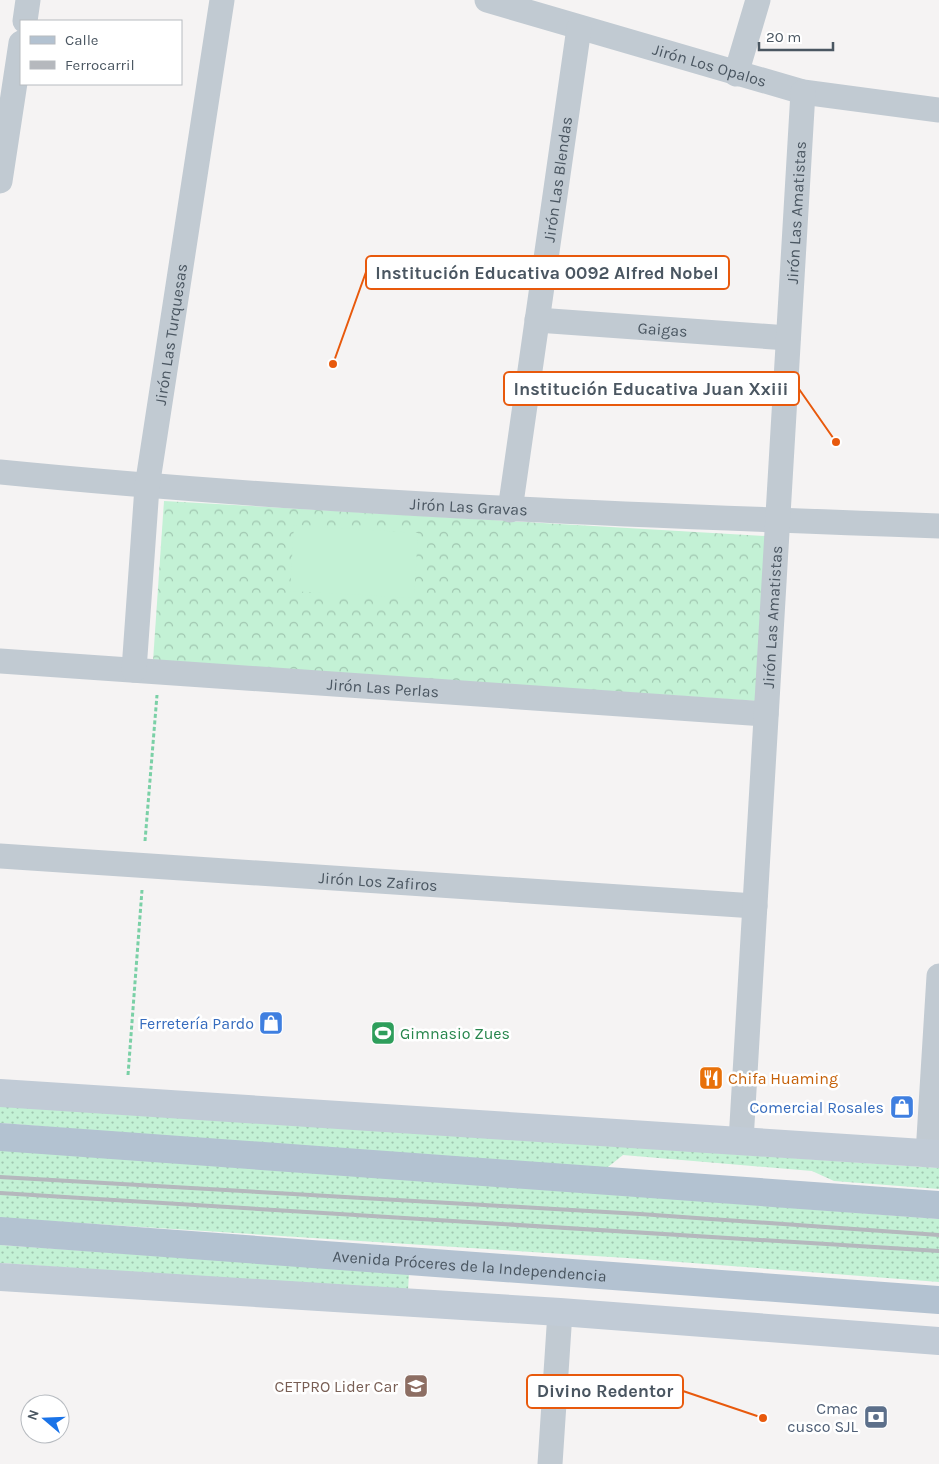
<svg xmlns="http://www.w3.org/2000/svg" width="939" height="1464" font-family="Karla,sans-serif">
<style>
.grass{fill:url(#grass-dots)}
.forest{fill:url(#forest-crowns)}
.garden{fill:#c3f1d5}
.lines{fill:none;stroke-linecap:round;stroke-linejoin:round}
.path{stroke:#7ad0a6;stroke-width:3;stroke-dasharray:4 2.5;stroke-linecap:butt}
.street{stroke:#c1cad2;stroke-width:25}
.secondary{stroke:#c1cbd6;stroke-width:28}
.primary{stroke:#b3c2d1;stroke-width:28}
.rail{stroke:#b5b8bd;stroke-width:4}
.labels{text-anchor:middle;stroke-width:5;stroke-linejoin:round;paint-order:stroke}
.street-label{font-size:16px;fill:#4a5661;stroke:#fff}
.shop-label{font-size:16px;fill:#366cbe;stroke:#fff;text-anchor:end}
.leisure-label{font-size:16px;fill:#27864d;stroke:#fff;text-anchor:start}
.food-label{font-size:16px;fill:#c56008;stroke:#fff;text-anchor:start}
.education-label{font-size:16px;fill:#785e54;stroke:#fff;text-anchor:end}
.service-label{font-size:16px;fill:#4e5e75;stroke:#fff;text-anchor:end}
.leader{fill:none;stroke:#e8590c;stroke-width:2}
.callout-dot{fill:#e8590c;stroke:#fff;stroke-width:2}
.callout{fill:#fff;stroke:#e8590c;stroke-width:2}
.callout-label{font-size:18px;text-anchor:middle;font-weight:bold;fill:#4a5661}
</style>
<defs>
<pattern id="grass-dots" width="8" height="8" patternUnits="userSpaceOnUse" patternTransform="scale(1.25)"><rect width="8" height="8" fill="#c3f1d5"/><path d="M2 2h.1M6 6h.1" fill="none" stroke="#a0c6b0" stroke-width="1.8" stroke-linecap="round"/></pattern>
<pattern id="forest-crowns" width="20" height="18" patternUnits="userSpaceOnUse" patternTransform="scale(1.25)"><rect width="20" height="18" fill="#c3f1d5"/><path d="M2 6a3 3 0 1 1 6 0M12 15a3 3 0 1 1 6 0" fill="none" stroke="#a0c6b0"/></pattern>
</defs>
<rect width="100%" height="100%" fill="#f5f3f3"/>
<path class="grass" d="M0,1105L939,1168V1189L834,1181L812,1171L623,1155L603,1171L0,1123Z
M0,1148L939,1219V1282L627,1258L0,1218Z
M0,1245L409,1273L408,1291L0,1263Z"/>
<path class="forest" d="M164,501L766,536L757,701L153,661Z"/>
<path class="garden" d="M294,525L418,533L414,598L290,591Z"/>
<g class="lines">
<path class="path" d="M145,841L157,695
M128,1075L142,890"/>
<g class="street">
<path id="s1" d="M487,0L803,92L939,110"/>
<path d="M25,21L28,0"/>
<path d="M736,74L758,0"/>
<path d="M0,181L21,43"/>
<path id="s2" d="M537,320L788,338"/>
<path id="s3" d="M0,472C312,503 625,515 939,526"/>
<path id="s4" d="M510,510L579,28"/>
<path id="s5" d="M0,661L766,714"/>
<path id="s6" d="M134,670L147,487L222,0"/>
<path id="s7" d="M0,856L755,906"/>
<path id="s8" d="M741,1141L803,92"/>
<path d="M928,1154L939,976"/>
<path d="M550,1464L560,1312"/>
</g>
<path class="secondary" d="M0,1093L939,1154
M0,1277L560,1312L939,1341"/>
<g class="primary">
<path d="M0,1137L939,1205"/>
<path id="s9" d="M0,1231L939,1300"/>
</g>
<path class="rail" d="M0,1177L640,1214L939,1235
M0,1193L939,1251"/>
</g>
<defs>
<symbol id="shop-square" viewBox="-11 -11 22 22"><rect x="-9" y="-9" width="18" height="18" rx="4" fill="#3f7fe0" stroke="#fff"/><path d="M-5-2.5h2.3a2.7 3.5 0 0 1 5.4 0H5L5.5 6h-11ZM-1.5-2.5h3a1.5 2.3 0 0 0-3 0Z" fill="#fff"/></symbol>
<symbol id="stadium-square" viewBox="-11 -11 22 22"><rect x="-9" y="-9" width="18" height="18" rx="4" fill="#2e9e5b" stroke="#fff"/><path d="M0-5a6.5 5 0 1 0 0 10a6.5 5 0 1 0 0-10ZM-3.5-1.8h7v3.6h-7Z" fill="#fff"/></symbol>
<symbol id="restaurant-square" viewBox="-11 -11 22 22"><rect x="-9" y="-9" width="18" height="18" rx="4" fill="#e8710a" stroke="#fff"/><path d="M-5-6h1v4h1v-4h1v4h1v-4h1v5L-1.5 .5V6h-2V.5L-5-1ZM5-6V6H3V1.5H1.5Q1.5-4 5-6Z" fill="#fff"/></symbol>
<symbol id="university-square" viewBox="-11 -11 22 22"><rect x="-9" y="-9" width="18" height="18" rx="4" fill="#8d6e63" stroke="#fff"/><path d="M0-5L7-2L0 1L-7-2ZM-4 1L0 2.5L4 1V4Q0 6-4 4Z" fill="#fff"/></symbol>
<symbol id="bank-square" viewBox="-11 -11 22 22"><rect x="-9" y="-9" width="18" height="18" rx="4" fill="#5c6f8a" stroke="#fff"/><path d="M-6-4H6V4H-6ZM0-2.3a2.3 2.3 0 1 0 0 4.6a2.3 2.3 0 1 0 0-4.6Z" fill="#fff"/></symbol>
</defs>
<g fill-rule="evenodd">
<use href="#shop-square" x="257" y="1009" width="28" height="28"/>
<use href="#stadium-square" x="369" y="1019" width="28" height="28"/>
<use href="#restaurant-square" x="697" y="1064" width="28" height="28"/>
<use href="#shop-square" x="888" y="1093" width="28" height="28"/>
<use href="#university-square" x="402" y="1372" width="28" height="28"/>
<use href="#bank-square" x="862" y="1403" width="28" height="28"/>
</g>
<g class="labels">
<g class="street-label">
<text dy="6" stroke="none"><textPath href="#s1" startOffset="232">Jirón Los Opalos</textPath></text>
<text dy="6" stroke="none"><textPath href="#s4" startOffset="334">Jirón Las Blendas</textPath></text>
<text dy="6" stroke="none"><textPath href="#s8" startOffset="930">Jirón Las Amatistas</textPath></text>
<text dy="6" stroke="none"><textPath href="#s2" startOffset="126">Gaigas</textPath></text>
<text dy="6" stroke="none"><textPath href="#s6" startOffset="338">Jirón Las Turquesas</textPath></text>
<text dy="6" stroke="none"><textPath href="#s3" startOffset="470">Jirón Las Gravas</textPath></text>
<text dy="6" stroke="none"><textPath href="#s8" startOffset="525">Jirón Las Amatistas</textPath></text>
<text dy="6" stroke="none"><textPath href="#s5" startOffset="384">Jirón Las Perlas</textPath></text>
<text dy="6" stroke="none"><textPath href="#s7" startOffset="379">Jirón Los Zafiros</textPath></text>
<text dy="6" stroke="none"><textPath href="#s9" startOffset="471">Avenida Próceres de la Independencia</textPath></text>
</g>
<g class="shop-label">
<text x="254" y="1029">Ferretería Pardo</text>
<text x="884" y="1113">Comercial Rosales</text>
</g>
<g class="leisure-label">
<text x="400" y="1039">Gimnasio Zues</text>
</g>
<g class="food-label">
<text x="728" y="1084">Chifa Huaming</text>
</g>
<g class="education-label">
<text x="398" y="1392">CETPRO Lider Car</text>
</g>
<g class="service-label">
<text x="858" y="1414">Cmac<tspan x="858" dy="18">cusco SJL</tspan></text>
</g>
</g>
<path class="leader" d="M333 364L366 272M836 442L799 389M763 1418L683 1391"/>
<g class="callout-dot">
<circle cx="333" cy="364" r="5"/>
<circle cx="836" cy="442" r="5"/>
<circle cx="763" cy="1418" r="5"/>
</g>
<g class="callout">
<rect x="366" y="256" width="363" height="33" rx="5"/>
<rect x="504" y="372" width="295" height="33" rx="5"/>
<rect x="527" y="1375" width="156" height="33" rx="5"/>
</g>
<g class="callout-label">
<text x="547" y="279">Institución Educativa 0092 Alfred Nobel</text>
<text x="651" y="395">Institución Educativa Juan Xxiii</text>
<text x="605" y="1397">Divino Redentor</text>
</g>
<rect x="20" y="20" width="162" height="65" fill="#ffffff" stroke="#b7bbc0"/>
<rect x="30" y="36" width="25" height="8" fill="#b3c2d1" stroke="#b7bbc0"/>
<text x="65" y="45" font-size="15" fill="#4a5661">Calle</text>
<rect x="30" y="61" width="25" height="8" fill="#b5b8bd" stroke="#b7bbc0"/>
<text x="65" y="70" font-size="15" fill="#4a5661">Ferrocarril</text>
<g transform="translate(45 1419) rotate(289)"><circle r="24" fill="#ffffff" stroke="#b7bbc0"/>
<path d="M0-4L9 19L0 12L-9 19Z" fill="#1a73e8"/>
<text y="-8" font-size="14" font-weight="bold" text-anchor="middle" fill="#4a5661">N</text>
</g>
<path d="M759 42v8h74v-8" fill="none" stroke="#4a5661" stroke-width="2.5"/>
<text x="766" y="42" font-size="15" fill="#4a5661" stroke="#ffffff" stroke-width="4" paint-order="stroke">20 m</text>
</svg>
